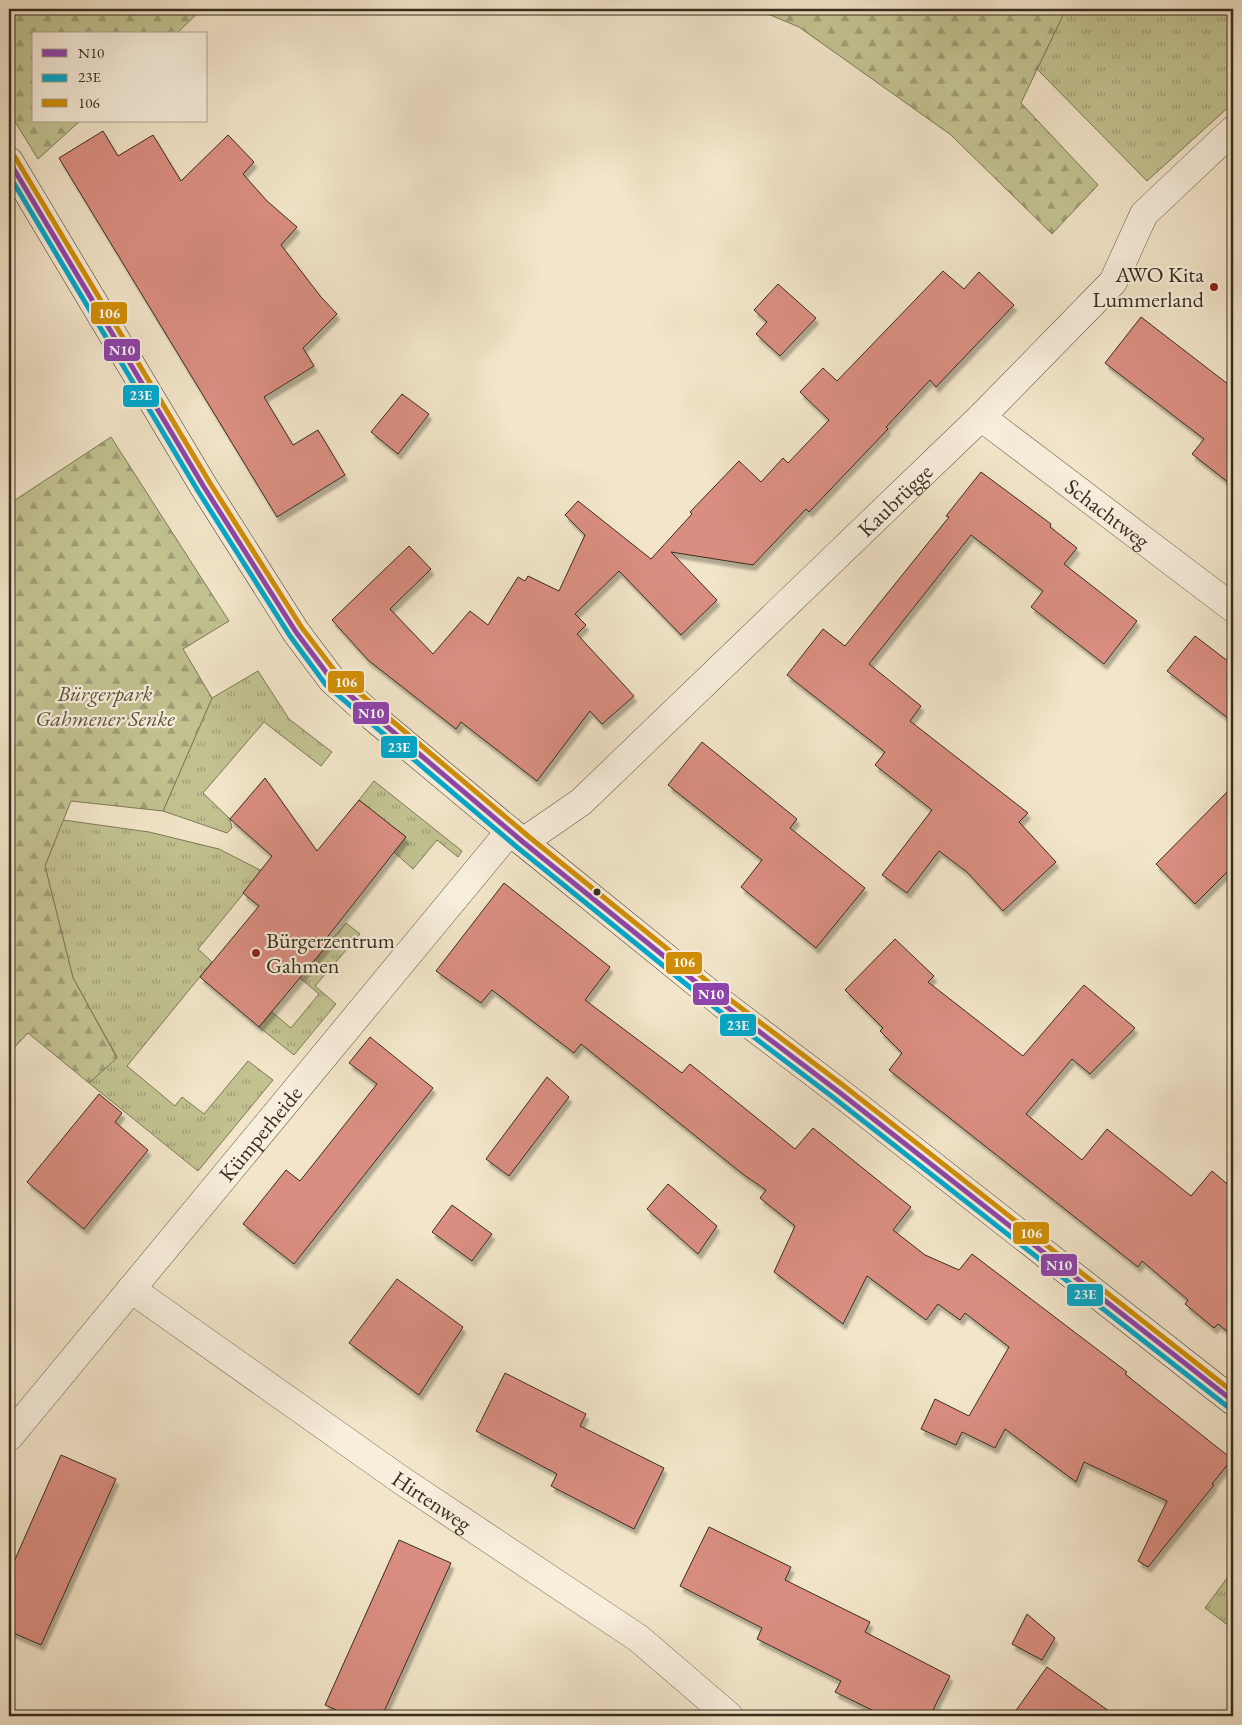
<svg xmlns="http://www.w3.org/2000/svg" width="1242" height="1725" font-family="'EB Garamond',serif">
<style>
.grass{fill:url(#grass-tufts);stroke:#7d7858}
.forest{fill:url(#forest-firs);stroke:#7d7858}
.building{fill:#da8e81;stroke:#382d1e;filter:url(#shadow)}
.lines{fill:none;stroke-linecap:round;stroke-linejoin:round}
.minor-casing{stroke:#665b49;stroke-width:29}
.secondary-casing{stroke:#382d1e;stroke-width:29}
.minor{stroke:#f7eedc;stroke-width:28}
.secondary{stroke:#f7eedc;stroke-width:28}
.bus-1-casing{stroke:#f7eedc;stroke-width:9}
.bus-2-casing{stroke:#f7eedc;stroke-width:9}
.bus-3-casing{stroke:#f7eedc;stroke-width:9}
.bus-1{stroke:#8e44ad;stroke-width:5}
.bus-2{stroke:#00a9ce;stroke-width:5}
.bus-3{stroke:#d18e06;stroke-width:5}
.poi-dot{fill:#8f2418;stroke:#f7eedc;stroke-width:2}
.bus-dot{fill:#382d1e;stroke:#f7eedc;stroke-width:2}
.labels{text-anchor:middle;stroke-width:4.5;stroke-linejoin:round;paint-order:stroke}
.poi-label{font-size:22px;fill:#382d1e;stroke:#f7eedc;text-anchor:end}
.street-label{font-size:22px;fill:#382d1e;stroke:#f7eedc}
.park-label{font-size:22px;font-style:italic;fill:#5a523b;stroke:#f7eedc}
.line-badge{stroke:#f7eedc;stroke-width:2}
.badge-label{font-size:14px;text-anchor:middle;font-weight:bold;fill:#fff}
</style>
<defs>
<pattern id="grass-tufts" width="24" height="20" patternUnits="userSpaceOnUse" patternTransform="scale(1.25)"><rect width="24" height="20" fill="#c2c291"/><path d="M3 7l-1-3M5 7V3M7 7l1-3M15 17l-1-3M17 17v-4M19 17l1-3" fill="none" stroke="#9f9e76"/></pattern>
<pattern id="forest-firs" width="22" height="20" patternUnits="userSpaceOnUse" patternTransform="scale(1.25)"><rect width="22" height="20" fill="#c2c291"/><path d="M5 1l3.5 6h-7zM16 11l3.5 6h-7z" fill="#9f9e76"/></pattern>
<filter id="shadow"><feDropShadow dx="3" dy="5.5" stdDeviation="1" flood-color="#0004"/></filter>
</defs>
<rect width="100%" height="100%" fill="#f2e5c9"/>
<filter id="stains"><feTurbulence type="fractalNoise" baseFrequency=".004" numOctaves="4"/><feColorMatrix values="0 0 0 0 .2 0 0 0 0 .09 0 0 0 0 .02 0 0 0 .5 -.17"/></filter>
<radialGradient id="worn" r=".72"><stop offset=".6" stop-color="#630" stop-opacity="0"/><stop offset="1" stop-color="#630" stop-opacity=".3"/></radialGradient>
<path class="grass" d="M1066,9H1233V103L1147,181L1037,69Z
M258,671L289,719L332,752L321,766L264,722L203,793L230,819L232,828L227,833L163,811L212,698Z
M374,781L462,851L458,857L437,840L413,869L394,852L406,837L359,800Z
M63,820L149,832L219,849L262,871L198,949L212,962L127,1066L175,1106L182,1097L204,1114L248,1061L273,1080L198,1171L89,1083L117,1057L73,978L45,866Z
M346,923L360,934L315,986L336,1004L294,1055L259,1027L272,1012L291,1028L319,994L300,978Z
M1233,1570V1629L1205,1608Z"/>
<path class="forest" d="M9,9H202L176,34H34V121H80L38,159L9,112Z
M756,9H1066L1021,103L1098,185L1052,234L951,135L799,27Z
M111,437L229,621L183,649L212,698L163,811L71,801L45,866L73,978L117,1058L89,1083L28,1033L9,1053V504Z"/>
<path class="building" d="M103,131L118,156L153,135L181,181L228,135L254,162L243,174L267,201L297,227L281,245L321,297L337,314L303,348L314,366L264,397L293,445L318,430L345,475L277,517L59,158Z
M943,271L964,289L979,272L1014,305L936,387L930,380L886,427L888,429L809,512L806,509L753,565L671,552L717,600L681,635L619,571L575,614L586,625L577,634L634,696L602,724L590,711L537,781L461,722L456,729L368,660L332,620L409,546L431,569L390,609L433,654L470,611L488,625L518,577L525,581L528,576L559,591L585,535L565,515L578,501L651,559L692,514L690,512L739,461L761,482L783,458L788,463L829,420L800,392L823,368L837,381Z
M778,284L816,318L780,356L756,334L767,322L754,310Z
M1141,317L1233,388V486L1192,454L1204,439L1105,363Z
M402,394L429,414L398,454L371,432Z
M981,472L1051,524L1050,527L1077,548L1064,564L1137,621L1104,664L1031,607L1043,591L971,535L869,664L921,706L910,721L1028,813L1019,822L1056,862L1003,911L967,872L939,851L907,893L882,875L932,810L875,765L885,752L787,675L823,629L845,646L949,517L946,516Z
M1195,636L1233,665V722L1167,671Z
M702,742L797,819L790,828L865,888L816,948L741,887L762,860L668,785Z
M265,778L317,851L359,800L406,837L325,940L329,943L259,1027L200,977L259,906L243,893L272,856L230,819Z
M1233,786V866L1195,904L1156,864Z
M504,883L610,967L585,1000L682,1073L690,1064L795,1149L813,1128L911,1207L893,1230L925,1255L959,1270L972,1254L1127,1372L1125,1374L1232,1459L1212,1484L1214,1485L1148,1567L1138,1561L1167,1501L1084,1462L1076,1482L1005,1429L995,1448L962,1432L956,1445L921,1429L935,1399L969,1416L1009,1347L965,1313L960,1320L938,1304L926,1320L867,1276L843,1324L774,1272L795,1226L760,1198L766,1190L744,1175L581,1044L574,1053L492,990L481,1003L436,971Z
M895,939L934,976L928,982L1023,1056L1084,985L1135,1028L1090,1074L1072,1059L1026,1114L1082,1160L1107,1129L1191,1196L1212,1171L1233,1189V1336L1218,1324L1214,1328L1185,1304L1188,1300L1142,1261L1138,1267L889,1070L902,1053L880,1031L883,1028L845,990Z
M370,1037L433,1088L294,1264L243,1224L286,1170L300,1181L377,1084L349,1063Z
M547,1077L569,1097L509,1176L486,1159Z
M99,1094L122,1113L115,1122L148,1150L84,1229L27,1182Z
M668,1184L717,1226L698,1254L647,1209Z
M452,1205L492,1234L472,1261L432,1232Z
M397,1279L463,1327L419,1395L349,1343Z
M505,1373L586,1414L580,1426L664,1468L634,1529L551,1486L557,1474L476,1431Z
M61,1455L116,1479L41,1645L9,1631V1573Z
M709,1527L791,1567L785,1580L870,1622L865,1632L950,1676L930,1716H884L835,1692L841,1681L757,1639L762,1628L680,1586Z
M399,1540L451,1563L382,1716H350L325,1705Z
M1027,1614L1055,1638L1042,1660L1012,1644Z
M1047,1667L1075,1687L1116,1716H1012Z"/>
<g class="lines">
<defs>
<g id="minor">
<path id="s1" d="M981,417L1233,608"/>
<path id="s2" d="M523,842L581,802L981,417L1113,282L1144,214L1233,130"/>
<path id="s3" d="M131,1289L401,1480L638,1638L729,1716"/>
<path id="s4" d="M9,1437L510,831"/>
</g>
<path id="secondary" d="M9,161L204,487L296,632L332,680L373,717L523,842L723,1004L839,1092L1233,1401"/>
</defs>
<use href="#minor" class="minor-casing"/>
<use href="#secondary" class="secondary-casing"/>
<use href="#minor" class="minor"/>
<use href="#secondary" class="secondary"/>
<defs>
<path id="bus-1" d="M9,161L204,487L296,632L332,680L523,842L723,1004L839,1092L1233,1401"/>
<path id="bus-2" d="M9,175L198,491L290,636L326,685L518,848L718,1010L834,1098L1228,1407"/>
<path id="bus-3" d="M15,157L210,483L302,628L338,675L528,836L728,998L844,1086L1233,1392"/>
</defs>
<use href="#bus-1" class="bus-1-casing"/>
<use href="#bus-2" class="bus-2-casing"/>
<use href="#bus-3" class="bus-3-casing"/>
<use href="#bus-1" class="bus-1"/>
<use href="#bus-2" class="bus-2"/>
<use href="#bus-3" class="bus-3"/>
</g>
<g class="poi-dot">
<circle cx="1214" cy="287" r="5"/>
<circle cx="256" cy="953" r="5"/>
</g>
<circle class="bus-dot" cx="597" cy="892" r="4.5"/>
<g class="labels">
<g class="poi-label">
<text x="1204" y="282">AWO Kita<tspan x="1204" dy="25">Lummerland</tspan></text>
<text x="266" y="948" text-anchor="start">Bürgerzentrum<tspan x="266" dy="25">Gahmen</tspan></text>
</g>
<g class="street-label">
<text dy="8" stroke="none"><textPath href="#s2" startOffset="506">Kaubrügge</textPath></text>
<text dy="8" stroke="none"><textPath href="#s1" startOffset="159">Schachtweg</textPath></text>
<text dy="8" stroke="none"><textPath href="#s4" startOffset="394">Kümperheide</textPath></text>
<text dy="8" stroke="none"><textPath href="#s3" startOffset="368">Hirtenweg</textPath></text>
</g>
<g class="park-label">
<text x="105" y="701">Bürgerpark<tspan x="105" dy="25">Gahmener Senke</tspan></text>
</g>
</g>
<g class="line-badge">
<rect x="90" y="301" width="38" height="24" rx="5" fill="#d18e06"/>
<rect x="103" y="338" width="38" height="24" rx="5" fill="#8e44ad"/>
<rect x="122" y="384" width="38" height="24" rx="5" fill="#00a9ce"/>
<rect x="327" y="670" width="38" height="24" rx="5" fill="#d18e06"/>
<rect x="352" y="701" width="38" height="24" rx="5" fill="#8e44ad"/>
<rect x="380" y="735" width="38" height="24" rx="5" fill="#00a9ce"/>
<rect x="665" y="951" width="38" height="24" rx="5" fill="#d18e06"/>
<rect x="692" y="982" width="38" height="24" rx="5" fill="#8e44ad"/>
<rect x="719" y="1013" width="38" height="24" rx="5" fill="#00a9ce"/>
<rect x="1012" y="1221" width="38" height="24" rx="5" fill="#d18e06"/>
<rect x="1040" y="1253" width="38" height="24" rx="5" fill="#8e44ad"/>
<rect x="1066" y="1283" width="38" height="24" rx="5" fill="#00a9ce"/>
</g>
<g class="badge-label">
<text x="109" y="318">106</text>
<text x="122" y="355">N10</text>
<text x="141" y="400">23E</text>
<text x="346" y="687">106</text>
<text x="371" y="718">N10</text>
<text x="399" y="752">23E</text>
<text x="684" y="967">106</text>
<text x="711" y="999">N10</text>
<text x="738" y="1030">23E</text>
<text x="1031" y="1238">106</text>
<text x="1059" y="1270">N10</text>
<text x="1085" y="1299">23E</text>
</g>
<rect width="1242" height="1725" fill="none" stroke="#f2e5c9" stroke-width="30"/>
<rect x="10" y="10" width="1222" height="1705" fill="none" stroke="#382d1e" stroke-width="2.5"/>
<rect x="15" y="15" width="1212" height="1695" fill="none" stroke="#382d1e"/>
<rect x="32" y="32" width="175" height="90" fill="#f7eedc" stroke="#aba190"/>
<rect x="42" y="49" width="25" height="8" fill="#8e44ad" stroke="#aba190"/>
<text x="78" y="58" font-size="15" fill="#382d1e">N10</text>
<rect x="42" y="74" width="25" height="8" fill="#00a9ce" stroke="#aba190"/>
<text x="78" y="82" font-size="15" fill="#382d1e">23E</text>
<rect x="42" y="99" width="25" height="8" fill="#d18e06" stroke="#aba190"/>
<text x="78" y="108" font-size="15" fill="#382d1e">106</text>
<rect width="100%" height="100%" filter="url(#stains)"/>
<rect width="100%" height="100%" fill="url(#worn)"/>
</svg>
